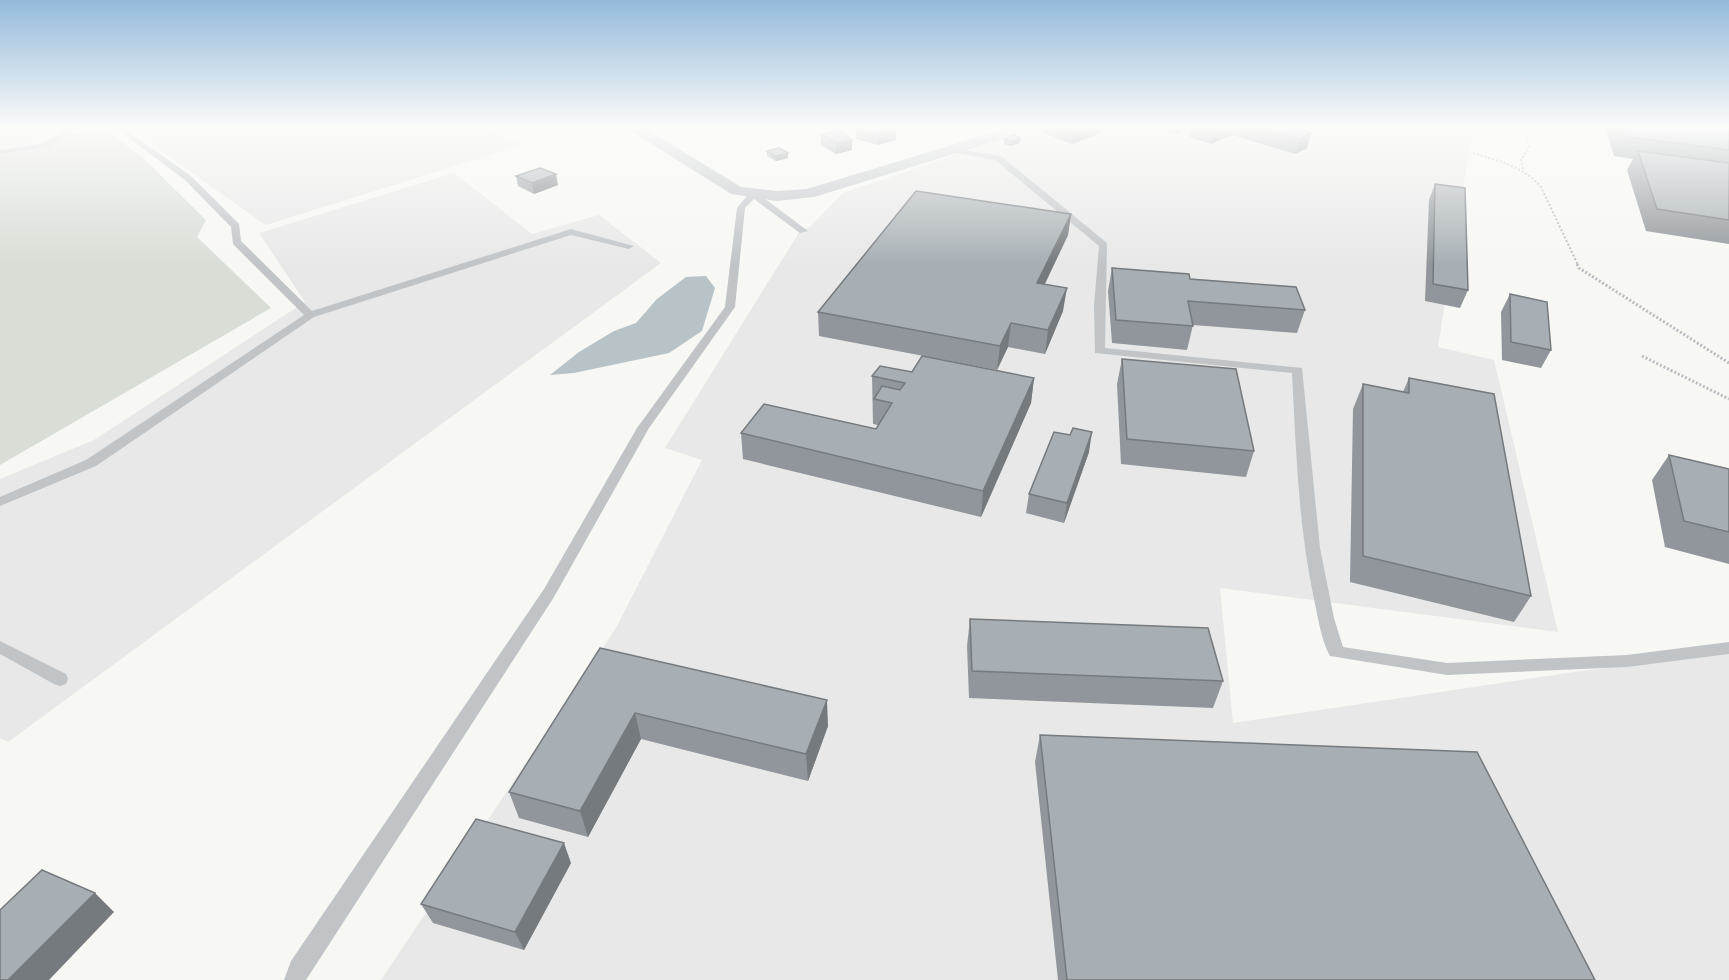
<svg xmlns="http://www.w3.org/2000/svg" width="1729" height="980" font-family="'DejaVu Sans',sans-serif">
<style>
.built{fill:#e7e8e7}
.green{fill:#d8ddd5}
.water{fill:#b7c3c7}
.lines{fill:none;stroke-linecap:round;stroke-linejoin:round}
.path-far1{stroke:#babdbf;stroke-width:2;stroke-dasharray:2 2;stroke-linecap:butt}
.path{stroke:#babdbf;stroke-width:3;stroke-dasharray:2 2;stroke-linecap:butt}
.lane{fill:#c0c4c7;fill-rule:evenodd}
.street{fill:#c0c4c7;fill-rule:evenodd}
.wall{fill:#90969b}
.shaded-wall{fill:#757a7e}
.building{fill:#a7afb4;stroke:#757a7e;stroke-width:1.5}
</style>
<rect width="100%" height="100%" fill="#f7f7f4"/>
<path class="built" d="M0,127H59L33,144L0,149Z
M127,127H482L521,145L266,225Z
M1038,127H1477L1470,146L1462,193L1438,347L1494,360L1558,632L1220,588L1233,723L1581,671L1729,654V980H381L616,628L702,460L665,448L800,231L810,227L843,193Z
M454,173L532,234L599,215L661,263L8,742L0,738V479L94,440L305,302L259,233Z"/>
<path class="green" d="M102,127L142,157L206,220L197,237L271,308L0,465V154L46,147L69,133L85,135Z"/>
<path class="water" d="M706,276L715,288L702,331L669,353L574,373L550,375L579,352L614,331L636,323L657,299L686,277Z"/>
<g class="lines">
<path class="path-far1" d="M1473,153C1498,161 1523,166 1541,187L1578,265
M1523,169L1521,160L1529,147L1524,127"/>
<path class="path" d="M1577,264L1579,268L1729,363
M1642,356L1729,399"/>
<path class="lane" d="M69,127H78L48,147L0,154V150L43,143Z
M114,127H122L191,176L239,224L241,241L312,311L571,229L634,246L629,249L571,235L314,317L96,466L0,506V497L86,460L304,315L233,244L231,227L185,180Z
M951,148L1001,156L1107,243L1105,348L1302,368L1320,548L1334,618L1343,647L1447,663L1627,655L1729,642V654L1627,667L1447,675L1330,656C1321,640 1318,617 1314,599C1298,524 1296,448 1292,373L1095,353L1094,306L1099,246L995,160L951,152Z
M750,192H756L808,231L800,233L754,199L745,208L735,307L649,428L554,597L306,980H284L291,961L544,589L637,428L725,307L737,208Z
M0,641L66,674L68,679L66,684L60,686L54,684L0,654Z"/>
<path class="street" d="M625,127H643L741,187L777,191L807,189L1011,127H1034L1032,130L814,197L777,201L731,194Z"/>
</g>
<path class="wall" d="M1043,127H1104L1103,132L1072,144L1043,133Z
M1156,127H1291L1307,148L1295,154L1232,135L1211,144L1189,137L1191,128L1177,134Z
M1605,127H1729V244L1646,231L1627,170L1633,159L1614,156Z
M856,129L896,130V140L878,145L856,139Z
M821,135L852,140V150L836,154L821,145Z
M1004,139L1020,143L1010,146L1004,144Z
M767,151L788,158L776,161L767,156Z
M516,176L558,185L534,194L518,186Z
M1435,184L1468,290L1460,308L1425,301L1429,200Z
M1071,214L1068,235L1045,284L1063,311L1045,354L1008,347L997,370L819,336L818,312Z
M1112,268L1190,279L1305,310L1297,333L1193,325L1187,350L1112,343L1108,291Z
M1510,294L1551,350L1541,368L1502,360L1501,312Z
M1122,359L1254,451L1246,477L1121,464L1117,384Z
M912,372L1034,378L1031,403L981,517L743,459L741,433L876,429L878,425L873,424L872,376Z
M1409,378L1531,596L1514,622L1350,582L1353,409L1363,384L1403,392Z
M1089,452L1064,523L1026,513L1029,494Z
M1669,455L1729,469V564L1665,547L1652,480Z
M970,619L1223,681L1213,708L969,698L967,646Z
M600,648L828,726L808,781L641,739L588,837L519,818L509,792Z
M1040,735L1595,980H1058L1035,762Z
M571,863L524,950L433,923L421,904Z"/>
<path class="shaded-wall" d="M1079,127H1104L1103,132L1072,144L1074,129Z
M1178,127H1191L1177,134Z
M1219,127H1234L1232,135L1211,144L1215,129Z
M896,130V140L878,145V135Z
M1311,133L1307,148L1295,154L1299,139Z
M1020,138V143L1010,146V141Z
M852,140V150L836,154V143Z
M788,153V158L776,161L775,156Z
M556,174L558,185L534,194L532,183Z
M1071,214L1068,235L1034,306L1037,283Z
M1067,288L1063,311L1045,354L1048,330Z
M1011,323L1008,347L997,370L1000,346Z
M1034,378L1031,403L981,517L983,491Z
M1092,432L1089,452L1064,523L1067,503Z
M827,700L828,726L808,781L806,754Z
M635,713L641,739L588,837L580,811Z
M564,843L571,863L524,950L515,932Z
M95,893L114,912L49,980H8Z"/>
<path class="building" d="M861,127H890L896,130L878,135L856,129Z
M1260,127H1291L1311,133L1299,139Z
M1620,127H1729V150L1623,136Z
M840,130L852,140L836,143L821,135Z
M1014,135L1020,138L1010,141L1004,139Z
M779,148L788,153L775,156L767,151Z
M1638,151L1729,163V220L1657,209Z
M540,168L556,174L532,183L516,176Z
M1435,184L1465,188L1468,290L1433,284Z
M916,191L1071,214L1037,283L1067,288L1048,330L1011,323L1000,346L818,312Z
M1112,268L1189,274L1190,279L1296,287L1305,310L1188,301L1193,326L1116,320Z
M1510,294L1547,302L1551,350L1511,342Z
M922,356L1034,378L983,491L741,433L764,404L876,429L892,403L874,399L882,386L900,390L905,383L872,376L880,366L912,372Z
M1122,359L1236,369L1254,451L1127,439Z
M1409,378L1494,394L1531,596L1363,556V384L1409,393Z
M1073,428L1092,432L1067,503L1029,494L1054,432L1070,435Z
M1669,455L1729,469V532L1684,521Z
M970,619L1208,628L1223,681L972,671Z
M600,648L827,700L806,754L635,713L580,811L509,792Z
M1040,735L1477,752L1595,980H1067Z
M476,819L564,843L515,932L421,904Z
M42,870L95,893L8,980H0V910Z"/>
<linearGradient id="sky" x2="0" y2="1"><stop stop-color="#94badb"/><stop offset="0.48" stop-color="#fbfbfa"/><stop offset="1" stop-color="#fbfbfa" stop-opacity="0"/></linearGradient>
<rect width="1729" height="265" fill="url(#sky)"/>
</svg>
